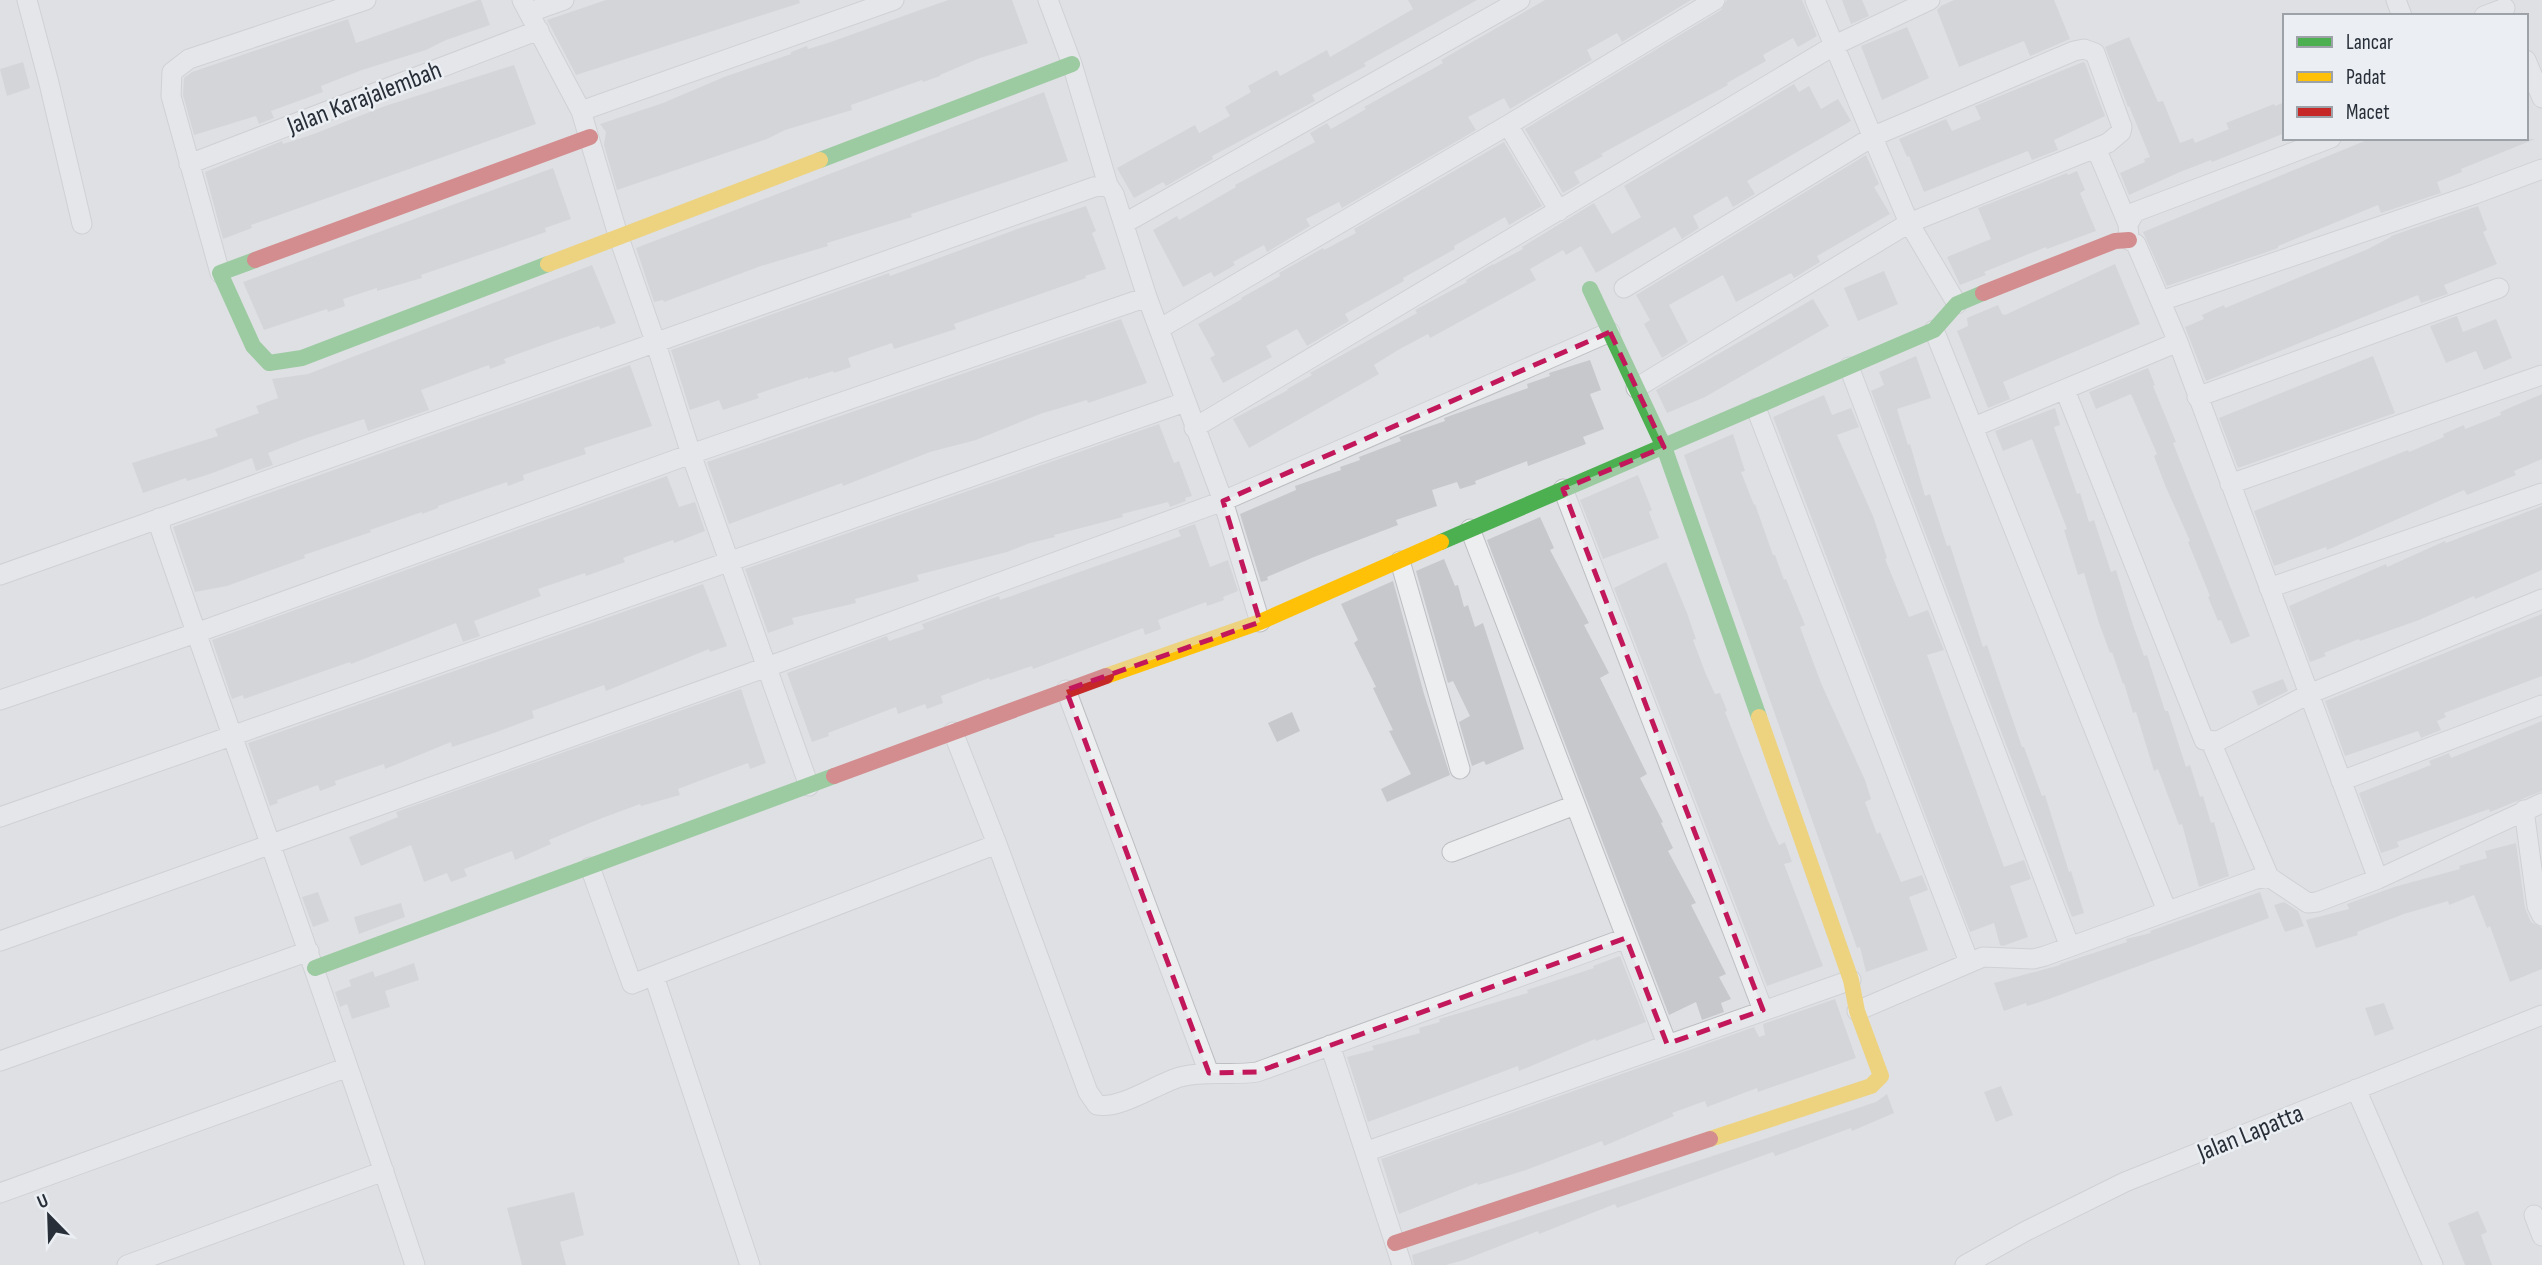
<svg xmlns="http://www.w3.org/2000/svg" width="2542" height="1265" font-family="'Sofia Sans Condensed',sans-serif">
<style>
.building{fill:#c6c8cb}
.lines{fill:none;stroke-linecap:round;stroke-linejoin:round}
.street-casing{stroke:#bcbec1;stroke-width:21}
.street{stroke:#edeef0;stroke-width:19}
.fast{stroke:#4caf50;stroke-width:16}
.slow{stroke:#ffc107;stroke-width:16}
.jam{stroke:#c62828;stroke-width:16}
.marked{fill:none;stroke:#c2185b;stroke-width:5;stroke-dasharray:14 9;stroke-linejoin:round}
.labels{text-anchor:middle;stroke-width:5;stroke-linejoin:round;paint-order:stroke}
.street-label{font-size:26px;fill:#282f39;stroke:#ebeff3}
</style>
<rect width="100%" height="100%" fill="#dee0e3"/>
<path class="building" d="M478,0H481L490,25L446,40L426,50L362,70L321,86L323,92L271,111L274,118L259,124L256,116L194,135L183,95L184,78L192,72L348,19L356,43Z
M606,0H799L800,3L576,75L547,20Z
M948,0H1012L1028,43L980,58L940,75V76L923,82L922,80L851,105L852,110L785,130L767,139L617,190L604,145L606,132L600,124L663,103L724,77L791,54V52L807,46L808,49L828,43Z
M1408,0H1477L1364,63L1366,66L1312,95L1315,101L1212,156L1213,159L1166,186L1163,182L1134,198L1117,168L1195,125L1199,133L1230,116L1225,107L1251,92L1248,86L1277,70L1280,76L1327,50L1330,57L1413,9Z
M1545,0H1691L1622,42L1617,33L1587,50L1592,60L1510,109L1504,98L1468,117L1476,130L1342,208L1339,202L1306,219L1310,226L1267,252L1264,245L1233,262L1235,265L1214,277L1211,272L1183,287L1153,230L1177,216L1179,220L1236,187L1235,185L1315,142L1310,133L1327,123L1331,129L1366,109L1364,107L1443,63L1441,60Z
M1727,0H1802L1817,36L1798,47L1793,38L1763,55L1766,61L1727,83L1728,85L1601,154L1603,156L1574,172L1580,183L1563,193L1525,129L1721,10Z
M1842,0H1862L1869,16L1851,24Z
M1954,0H2054L2070,39L2030,56L2024,41L1959,67L1937,10L1941,6Z
M1907,27L1929,78L1882,100L1861,46Z
M2129,37L2158,102L2163,101L2180,143L2193,138L2195,143L2229,129L2226,123L2274,104L2275,106L2285,102V133L2212,162L2211,160L2180,172L2129,195L2120,173L2145,162L2144,159L2150,157L2129,106L2128,107L2105,47Z
M23,62L30,88L7,96L0,69Z
M2083,62L2085,63L2105,116L2054,140L2058,150L2032,160L2028,151L1924,192L1909,156L1907,157L1899,139L1946,119L1952,131L1981,119L1975,106Z
M514,65L536,124L251,225L252,228L223,239L205,172L282,141L283,144L311,135L385,106Z
M1794,84L1799,92L1809,86L1821,109L1838,99L1851,121L1747,181L1755,194L1733,207L1727,196L1693,216L1699,228L1682,239L1675,227L1596,273L1581,246L1566,255L1563,250L1530,269L1536,280L1430,338L1428,334L1398,350L1374,365L1379,374L1249,448L1233,419L1288,390L1287,389L1312,375L1310,373L1417,313L1415,310L1467,282L1466,280L1493,264V265L1523,249L1522,247L1594,203L1612,234L1641,217L1624,186Z
M1044,92L1068,161L911,214L912,217L827,243L828,246L761,266L664,302L663,300L654,302L636,248Z
M2372,138L2535,139L2461,169L2462,172L2437,182L2441,193L2381,213L2378,205L2278,246V248L2270,251L2167,286L2143,232Z
M1504,142L1542,206L1509,225L1505,217L1454,246L1455,249L1403,278L1404,281L1345,314L1349,321L1307,346L1297,329L1266,346L1272,357L1223,383L1210,358L1215,355L1198,324L1242,299L1241,298L1280,276L1279,273L1323,248L1324,250L1356,233L1354,229Z
M1866,155L1879,184L1874,187L1890,214L1817,256L1820,262L1794,278L1791,273L1736,302L1723,275L1669,305L1688,342L1662,358L1644,324L1650,320L1636,295Z
M553,168L571,219L545,228L546,232L421,275L422,278L377,291V288L343,299L345,306L328,312L327,309L264,330L243,282Z
M2077,171L2085,190L2080,193L2096,231L2047,249L2046,247L1984,272L1986,275L1960,285L1947,257L1991,239L1978,208L2067,173L2068,175Z
M1086,206L1096,231L1092,233L1106,269L1085,276L1086,278L954,324L956,329L894,349L892,343L848,358L851,367L834,373L833,371L808,379V377L757,394L759,398L723,410L719,400L690,410L671,350L889,273L890,276L1023,227Z
M2478,206L2487,230L2483,232L2497,264L2444,285L2448,294L2421,303L2418,295L2206,381L2185,327L2204,319L2202,315L2224,305L2225,308L2368,249L2391,237V236Z
M2115,264L2140,324L2003,382L2010,399L1988,408L1957,331L1968,326L1967,318L1998,305L2002,314L2005,315Z
M592,265L616,323L600,329L599,326L554,341L504,359L506,363L490,369L489,365L421,390L429,410L368,431L364,419L304,439L268,453L273,465L256,471L252,458L207,475L187,481L186,478L143,493L132,463L218,436L215,429L259,413L256,406L278,398L272,379L308,374Z
M1884,271L1898,304L1858,321L1844,288Z
M1813,299L1829,326L1705,397L1667,413L1656,390Z
M2457,316L2463,332L2496,319L2512,358L2484,370L2476,351L2446,363L2430,326Z
M1121,319L1147,383L1088,403L1087,400L1040,414L976,440L930,452L843,486L842,483L729,524L707,462Z
M1916,356L1931,398L1897,409L1908,445L1910,444L1925,496L1930,494L1947,546L1950,545L1983,647L1987,645L2022,747H2024L2042,796L2045,795L2069,872L2071,871L2084,913L2072,917L1871,391L1884,385L1879,372Z
M2373,356L2395,413L2238,468L2219,418Z
M1590,360L1601,390L1590,394L1604,429L1583,437L1586,444L1528,466L1527,461L1475,481L1476,484L1460,489L1457,482L1432,490L1437,506L1396,520L1398,525L1314,557L1267,577L1268,580L1261,582L1240,514L1296,490L1295,486L1341,470L1340,467L1360,460L1359,457L1401,441L1399,437L1445,421L1444,418L1528,388L1527,384L1550,376L1549,373Z
M630,365L652,426L584,448L586,454L523,475L524,480L508,486L507,482L438,506V508L422,514V512L370,530L371,532L304,555L305,558L227,586L195,592L173,527Z
M2148,368L2155,385L2153,386L2176,442L2173,443L2250,636L2231,644L2221,620L2218,621L2208,597L2210,596L2188,542L2190,541L2165,485L2154,456L2157,454L2131,394L2096,409L2089,392Z
M2542,394V459L2514,471L2516,475L2467,495L2464,490L2327,550L2326,547L2274,566L2254,511L2408,450L2409,452L2444,437L2443,434L2464,425L2465,429L2501,415L2500,412Z
M1824,395L1832,415L1851,408L1859,427L1837,435L1873,516L1887,558L1885,559L1909,617L1928,610L1944,650L1927,655L2004,867L2024,860L2031,879L2010,886L2028,937L2003,946L2000,945L1994,923L1970,932L1773,417Z
M2055,408L2060,425L2054,427L2077,494L2080,493L2089,522L2094,520L2111,572L2116,570L2133,625L2144,656L2147,655L2165,711H2168L2186,767L2190,765L2200,797L2203,796L2211,823L2214,822L2229,876L2199,887L2182,824L2179,825L2158,769L2154,771L2136,712L2133,713L2124,683L2123,684L2112,652L2110,653L2099,623L2084,573L2078,575L2064,530L2067,529L2032,439L2003,451L1995,431Z
M1159,424L1174,463L1179,461L1192,496L1185,498L1186,501L1170,507L1168,502L1122,514L1123,517L1054,535L1055,537L1030,543L1007,552L917,575L919,581L855,599L856,603L792,618L794,624L768,633L745,569Z
M1733,434L1745,471L1741,472L1754,505L1755,504L1773,555H1775L1784,580L1786,579L1805,625L1800,627L1821,683L1865,780L1871,799L1865,802L1877,834L1880,832L1901,882L1922,875L1928,890L1909,897L1928,950L1866,972L1860,947L1857,948L1684,455Z
M1638,475L1652,510L1649,512L1659,538L1603,559L1580,500Z
M667,476L679,507L695,502L705,531L674,543L673,540L623,558L625,562L586,576L585,573L538,589L541,596L474,621L480,636L463,642L456,623L351,664L350,662L244,699L243,695L232,699L212,640Z
M2542,506V570L2475,599L2474,596L2419,620L2360,641L2359,639L2324,653L2326,656L2310,662L2289,606L2386,564L2387,567L2445,541L2446,543Z
M1540,517L1554,548L1550,550L1589,623L1584,625L1609,673L1600,678L1647,774L1640,778L1663,822L1661,823L1673,848L1668,851L1696,903L1691,905L1726,974L1719,977L1731,999L1721,1003L1724,1012L1702,1020L1696,1002L1669,1015L1487,540Z
M1195,524L1210,567L1228,560L1238,591L1223,597L1224,600L1207,606L1206,602L1158,620L1161,629L1145,635L1143,628L1033,669L1032,666L990,680L989,678L941,696L943,703L927,709L925,704L898,714L896,707L828,733L829,736L812,742L787,673L887,636L889,641L924,629L922,624L999,596L1000,600L1159,544L1181,536L1178,530Z
M1444,559L1455,586L1458,585L1464,607L1468,605L1475,627L1483,623L1524,749L1486,765L1484,761L1472,766L1459,722L1470,716L1453,681L1448,683L1416,571Z
M1666,562L1687,613L1696,639L1693,640L1705,672L1715,694L1720,693L1727,711L1725,712L1769,823L1779,845L1785,842L1792,862L1784,864L1823,966L1767,986L1614,588Z
M1393,581L1424,694L1450,775L1387,802L1381,789L1411,774L1389,731L1393,730L1373,688L1376,687L1354,643L1358,640L1341,604Z
M703,584L727,646L710,652L709,649L606,691L604,685L532,711L534,718L494,733L452,747L451,742L385,769L384,764L335,781L336,785L320,791L318,785L277,800L278,803L270,806L248,743Z
M2542,614V676L2444,713L2446,717L2437,721L2441,730L2421,738L2418,731L2345,756L2325,701Z
M2283,679L2288,691L2258,706L2252,691Z
M741,689L766,763L750,769L748,763L699,781L678,789L680,795L641,806L640,804L597,820L549,840L551,844L515,860L512,851L464,869L467,876L451,882L447,873L424,882L411,845L361,866L349,837L398,817L396,812Z
M1292,712L1300,731L1277,742L1268,723Z
M2542,721V791L2490,812L2489,809L2397,842L2399,847L2381,853L2359,793L2431,765L2429,761L2449,753L2451,758Z
M2516,843L2525,908L2531,922L2542,928V969L2510,982L2490,926L2487,928L2474,895L2449,905L2448,901L2404,914L2357,932L2358,935L2316,948L2306,920L2349,909L2347,904L2394,887L2460,869L2459,866L2487,858L2485,851Z
M318,892L329,921L313,927L302,897Z
M2260,892L2269,918L2049,999L2027,1006L2026,1003L2004,1011L1994,983L2060,965V964L2127,942L2126,939L2151,933L2150,931Z
M2284,902L2298,911L2304,926L2285,932L2274,905Z
M401,903L405,917L359,934L354,917Z
M1620,956L1646,1022L1596,1041L1595,1039L1519,1071L1518,1066L1368,1122L1347,1057L1374,1050L1372,1046L1420,1033L1419,1028L1440,1022L1439,1019L1528,993L1527,990L1594,968L1593,966Z
M414,963L419,980L385,991L390,1007L352,1019L347,1004L340,1007L335,992L351,986L349,980L373,971L375,977Z
M1835,999L1856,1058L1758,1092L1757,1088L1707,1107L1705,1101L1672,1113L1674,1116L1604,1146L1602,1141L1526,1170L1478,1185L1477,1183L1399,1214L1381,1159L1754,1027L1759,1037L1765,1035L1763,1024Z
M2384,1003L2394,1029L2375,1036L2365,1008Z
M2001,1086L2013,1115L1996,1122L1984,1092Z
M1887,1094L1894,1113L1852,1131L1851,1128L1775,1156L1773,1152L1617,1208L1615,1204L1539,1234L1538,1231L1464,1260L1446,1265H1414L1412,1255L1876,1102Z
M574,1192L584,1235L560,1242L566,1265H522L507,1208Z
M2478,1211L2487,1232L2481,1235L2492,1265H2465L2448,1223Z"/>
<g class="lines">
<defs>
<path id="street" d="M27,0L49,83L82,224
M522,0L581,111L618,235L656,344L691,454L809,786
M1048,0L1072,64L1108,185L1114,194L1147,297L1223,501L1260,622
M1815,0L1909,223L1957,304
M2396,0L2402,16
M530,12L564,0
M2484,16L2505,8
M2526,60L2542,98
M581,111L894,0
M1508,125L1559,211
M2331,138L2135,212L2128,224L2129,240L2136,244L2178,342L2378,879L2542,803
M2096,148L2128,224
M189,164L539,30
M1125,223L1520,0
M220,273L171,96L172,72L189,59L366,0
M1624,288L1874,136L2074,51L2084,49L2095,53L2122,127L2121,132L2108,143L1909,223L1636,388
M2161,301L2475,194L2542,169
M1159,329L1508,125L1715,0
M1934,330L2167,911
M1849,367L2070,947
M2065,390L2204,740L2218,741L2309,694L2542,599
M2197,397L2499,288
M1756,408L1969,962
M1974,427L2178,342
M1194,428L1835,45L1930,0
M2230,484L2542,375
M1563,489L1763,1010
M159,518L161,531C245,776 334,1019 415,1265
M1470,529L1667,1044
M1400,561L1460,769
M0,575L1094,187L1108,185
M2269,588L2542,493
M1066,690L1209,1073
M0,700L196,633L691,454L1147,297
M953,732L997,844L1088,1092L1097,1105C1120,1110 1158,1083 1180,1077C1206,1070 1232,1076 1257,1072L1626,938
M2211,742L2269,877L2308,903L2317,902L2378,879
M2341,781L2542,705
M2524,810L2537,906L2542,916
M0,817L1185,402
M1452,852L1575,805
M590,867L632,984L997,844
M0,941L767,667L1223,501L1610,332
M654,976L750,1265
M1857,1011L1983,957L2033,959L2045,956L2256,879L2269,877
M1330,1045L1402,1265
M0,1061L309,951
M2356,1089L2433,1265
M1365,1152L1851,980
M0,1193L348,1067
M2534,1215L2542,1236
M127,1265L384,1171
M1965,1265L2026,1231L2125,1182L2542,1015"/>
</defs>
<use href="#street" class="street-casing"/>
<use href="#street" class="street"/>
<path class="fast" d="M820,160L1072,64
M255,260L220,273L253,346L269,363L302,358L548,264
M1590,289L1664,447L1759,717
M1441,542L1934,330L1957,304L1983,293
M315,968L834,776"/>
<path class="slow" d="M548,264L820,160
M1106,676L1260,622L1441,542
M1710,1139L1871,1086L1881,1076L1857,1011L1851,980L1759,717"/>
<path class="jam" d="M255,260L590,137
M1983,293L2115,241L2129,240
M834,776L1106,676
M1395,1243L1710,1139"/>
</g>
<path d="M0 0H2542V1265H0ZM1610,332L1664,447L1563,489L1763,1010L1667,1044L1626,938L1257,1072L1209,1073L1066,690L1260,622L1223,501Z" fill="#dee0e3" fill-opacity=".55" fill-rule="evenodd"/>
<path class="marked" d="M1610,332L1664,447L1563,489L1763,1010L1667,1044L1626,938L1257,1072L1209,1073L1066,690L1260,622L1223,501Z"/>
<g class="labels">
<g class="street-label">
<text transform="translate(364 97) rotate(-21)" y="9">Jalan Karajalembah</text>
<text transform="translate(2250 1132) rotate(-22)" y="9">Jalan Lapatta</text>
</g>
</g>
<rect x="2283" y="14" width="245" height="126" fill="#ebeff3" stroke="#9da2a9" stroke-width="2"/>
<rect x="2297" y="37" width="35" height="10" fill="#4caf50" stroke="#9da2a9" stroke-width="2"/>
<text x="2346" y="49" font-size="21" fill="#282f39">Lancar</text>
<rect x="2297" y="72" width="35" height="10" fill="#ffc107" stroke="#9da2a9" stroke-width="2"/>
<text x="2346" y="84" font-size="21" fill="#282f39">Padat</text>
<rect x="2297" y="107" width="35" height="10" fill="#c62828" stroke="#9da2a9" stroke-width="2"/>
<text x="2346" y="119" font-size="21" fill="#282f39">Macet</text>
<g transform="translate(49 1216) rotate(337)" stroke="#ebeff3" stroke-width="5" paint-order="stroke">
<path d="M0-5L12 26L0 18L-12 26Z" fill="#282f39"/>
<text y="-10" font-size="19" font-weight="bold" text-anchor="middle" fill="#282f39">U</text>
</g>
</svg>
